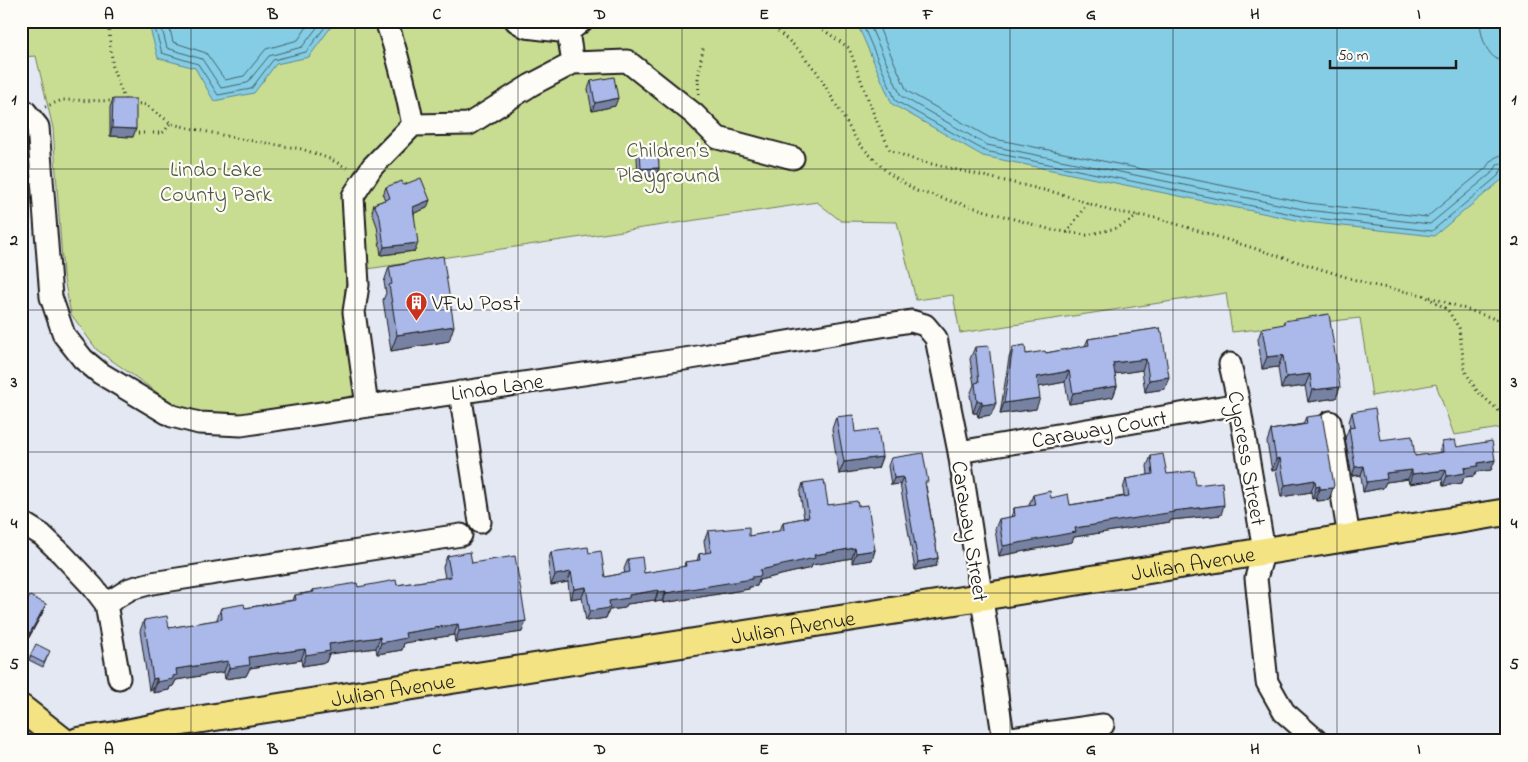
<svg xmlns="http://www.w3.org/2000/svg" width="1528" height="762" font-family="'Indie Flower',sans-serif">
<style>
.green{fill:#c9dd92;stroke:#727c57}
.water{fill:#84cde5;stroke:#5a8695}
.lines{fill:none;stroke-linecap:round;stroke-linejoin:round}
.shore{stroke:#46636c;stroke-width:1}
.minor-casing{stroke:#1c1c1c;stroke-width:25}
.major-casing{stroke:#1c1c1c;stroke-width:30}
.path{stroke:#1c1c1c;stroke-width:3;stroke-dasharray:1 4;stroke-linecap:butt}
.minor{stroke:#fdfcf7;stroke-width:21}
.major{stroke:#f4e382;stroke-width:26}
.wall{fill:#929fc8;stroke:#1c1c1c}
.shaded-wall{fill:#7782a3;stroke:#1c1c1c}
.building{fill:#aab9e9;stroke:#1c1c1c}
.grid{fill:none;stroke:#1c1c1c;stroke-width:1;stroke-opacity:0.55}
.labels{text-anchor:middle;stroke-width:4.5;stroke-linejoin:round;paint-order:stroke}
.park-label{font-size:22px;fill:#50563f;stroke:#fdfcf7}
.poi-label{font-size:22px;fill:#1c1c1c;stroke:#fdfcf7;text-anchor:start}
.street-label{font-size:22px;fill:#1c1c1c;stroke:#fdfcf7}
.neatline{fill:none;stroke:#1c1c1c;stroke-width:2}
.grid-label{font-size:16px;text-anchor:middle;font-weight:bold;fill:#1c1c1c}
</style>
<rect width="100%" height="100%" fill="#e4e8f3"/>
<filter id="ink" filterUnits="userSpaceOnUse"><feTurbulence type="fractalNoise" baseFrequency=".02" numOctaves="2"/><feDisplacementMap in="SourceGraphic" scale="10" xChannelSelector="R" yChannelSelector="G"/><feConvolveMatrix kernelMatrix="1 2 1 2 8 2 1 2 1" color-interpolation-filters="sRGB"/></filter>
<g filter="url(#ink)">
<path class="green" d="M21,21H1507V427L1454,435L1436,384L1372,396L1360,318L1232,332L1226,293L960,333L953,295L916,300L897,222L841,221L817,202L347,272L344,297L357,395L246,415L209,416L175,405L97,350L71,314L63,274L53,128L36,56L21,57Z"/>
<path class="water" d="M148,21H330L331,27L309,57L276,64L254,93L214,101L195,68L158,58Z
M856,21H1499L1507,51V160L1504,178L1434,236L1306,222L983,156L892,104Z"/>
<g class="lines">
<path class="shore" d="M153,21L162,53L198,64L218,95L251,89L273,60L306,52L325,27V21
M160,21L167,48L202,59L221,88L247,83L269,56L302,47L319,25V21
M168,21L173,42L206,53L225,80L244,76L266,49L298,40L311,21
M861,21L896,101L985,151L1306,217L1432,231L1498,176L1502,169L1507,168
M868,21L901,96L987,145L1307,210L1430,224L1493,172L1498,164L1507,162
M876,21L907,91L990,138L1308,203L1427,217L1486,168C1491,159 1497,155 1507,154
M1480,21C1481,38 1487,61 1507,62"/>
<defs>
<path id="minor" d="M386,21C398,55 406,89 413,125
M516,21L526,27L568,32
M573,63L627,61L694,114L718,138L793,158
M21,108L25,111L38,127L51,297L64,335L83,359L100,373L172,416L199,423L241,425L691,358L911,321L925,325L936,338L959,452L1004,741
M1230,364L1239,404L1264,551L1256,578L1267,682L1284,712L1317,741
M460,392L480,522
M367,406L354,312L358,285L353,196L372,167L413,125L469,124L531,85L573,63L568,32L582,21
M1330,422L1349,537
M959,452L1239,404
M21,522L42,535L62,554L93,587L106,604L119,678
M106,604L130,589L152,583L461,535
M1004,739L1103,725"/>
<g id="major">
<path d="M21,708L63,741"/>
<path id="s1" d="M78,741L116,735L177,723L981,597L1507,512"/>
</g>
</defs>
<use href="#minor" class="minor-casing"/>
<use href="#major" class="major-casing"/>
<path class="path" d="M108,21L113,69L125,101
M767,21L798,49L817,72L859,144L887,172L917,191L1052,230L1087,235L1117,228L1140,215
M811,21L849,48L874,115L890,150L915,160L1061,194L1111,211L1157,218L1372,285L1423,295L1447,309L1459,328L1465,371L1477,391L1498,410L1507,411
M699,94L698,79L703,48
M134,103L146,105L172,124L235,138L302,149L330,159L349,169
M45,107L62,100L115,101
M133,133H162L165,131L170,123
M1067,233L1087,203
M1430,297L1507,323"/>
<use href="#minor" class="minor"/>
<use href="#major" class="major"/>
</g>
<path class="wall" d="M591,81L615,106L592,111L588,89Z
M113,99L133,137L110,136V107Z
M640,149L659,168L656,176L638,177L637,157Z
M403,185L427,208L414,213L415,251L381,255L377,226L372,212L374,204L385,200L383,195L386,187Z
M405,263L449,341L391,351L383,300L386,293L384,282L389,267L404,264Z
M1284,321L1340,387L1336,398L1308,402L1305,386L1281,389L1278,367L1262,369L1258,339L1262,328L1283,325Z
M1160,328L1165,389L1145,392L1142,370L1115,374L1117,386L1113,397L1069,404L1065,382L1038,387L1036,409L1000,414L1009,358L1013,347L1026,354L1046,353L1085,346L1088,339Z
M975,347L991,415L978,417L977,413H973L970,395L974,385L970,359Z
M1352,412L1380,440L1415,456L1439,453L1442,442L1495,460L1491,470L1476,472L1474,476L1464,477L1462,483L1443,486L1442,479L1409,484L1408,479L1386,482L1383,488L1363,492L1361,475L1352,476L1345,438L1349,428H1350L1349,422Z
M836,417L882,457L878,468L839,474L832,429Z
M1306,417L1329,500L1316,501L1315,498L1312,499L1311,492L1281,497L1276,470L1272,471L1267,442L1271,430L1303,424Z
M1151,456L1167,474L1196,485L1221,515L1171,520L1170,522L1074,537L1072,542L999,556L995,529L999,519L1011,517L1014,508L1030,506L1029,505L1033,495L1051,498L1070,505L1124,496L1123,489L1126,479L1148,475L1147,466Z
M891,458L926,486L938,558L936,566L915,570L900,484L891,485L888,466Z
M803,483L828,505L858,506L875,550L872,560L852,563V558L812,565L811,568L759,580L757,586L749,587V589L663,603L662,601L655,602V600L627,604L625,608L609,610L606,618L586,621L582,597L570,599L568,582L551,585L548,562L551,552L589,553L605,577L625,573L624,569L628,559L644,573L684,567L685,562L697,561L699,554L706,553L704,541L708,531L749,536L780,531L783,522L804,518L800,493Z
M447,556L472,563L522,632L455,642L454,635L404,643L402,650L377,654L376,648L329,654L326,662L302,666L301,660L250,668L246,676L225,679L224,672L176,680L173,686L170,687L169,690L153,693V689L149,690L140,631L144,620L169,628L217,620V619L221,608H245L293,600L295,595L312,592L313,590L397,585L445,578L443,567Z
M21,612H43L27,641L21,638Z
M48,655L43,667L29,660L30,656Z"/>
<path class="shaded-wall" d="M618,98L615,106L592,111L595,103Z
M112,128L136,129L133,137L110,136Z
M659,168L656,176L638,177L641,169Z
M430,200L427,208L410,215L413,207Z
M418,243L415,251L381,255L384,247Z
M454,326L449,341L391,351L397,335Z
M1283,355L1278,367L1262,369L1267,357Z
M1146,359L1142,370L1109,375L1113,363Z
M1069,371L1065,382L1033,388L1037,377Z
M1310,374L1305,386L1281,389L1286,377Z
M1169,377L1165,389L1145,392L1149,380Z
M1117,386L1113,397L1069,404L1073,393Z
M1340,387L1336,398L1308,402L1312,390Z
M1040,398L1036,409L1000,414L1004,403Z
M977,401H982L977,413H973Z
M996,403L991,415L978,417L982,405Z
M882,457L878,468L839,474L844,462Z
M1280,458L1276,470L1272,471L1276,459Z
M1495,460L1491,470L1476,472L1474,476L1464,477L1462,483L1443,486L1447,476L1478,463Z
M1364,466L1361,475L1352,476L1355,467Z
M1412,470L1408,479L1386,482L1383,488L1363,492L1367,482L1386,473Z
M1446,470L1442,479L1409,484L1412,474Z
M903,477L900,484L891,485L894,478Z
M1315,480L1311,492L1281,497L1285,485Z
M1320,486L1315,498L1312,499L1316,487Z
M1333,488L1329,500L1316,501L1320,489Z
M1224,505L1221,515L1171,520L1170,522L1074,537L1072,542L999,556L1003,546L1075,528L1173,511Z
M855,548L852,558L812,565L811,568L759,580L757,586L749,587V589L663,603L666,593L752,577L760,570L814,555Z
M875,550L872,560L852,563L856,553Z
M938,558L936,566L915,570L918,562Z
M571,572L568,582L551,585L555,575Z
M586,587L582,597L570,599L574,589Z
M658,590L655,600L627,604L625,608L609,610L606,618L586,621L590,611L609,601L629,595Z
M666,591L662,601L655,602L658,592Z
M46,604L43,612L27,641L30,633Z
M526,621L522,632L455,642L459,631Z
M458,624L454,635L404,643L402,650L377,654L381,643L405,633Z
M380,637L376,648L329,654L326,662L302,666L306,655L329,644Z
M305,649L301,660L250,668L246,676L225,679L229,668L249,657Z
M228,661L224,672L176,680L173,686L170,687L169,690L153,693L157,682L173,676L176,669Z
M157,678L153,689L149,690L153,679Z"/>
<path class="building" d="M614,77L618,98L595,103L591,81Z
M113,99H136V129L112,128Z
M658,147L659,168L641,169L640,149Z
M421,178L430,200L413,207L418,243L384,247L380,218L374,204L390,198L386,187L402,181L403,185Z
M443,256L454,326L397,335L389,285L392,284L389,267L405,264V263Z
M1329,314L1340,387L1312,390L1310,374L1286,377L1283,355L1267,357L1262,328L1284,324V321Z
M1160,328L1161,332H1162L1169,377L1149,380L1146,359L1113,363L1117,386L1073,393L1069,371L1037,377L1040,398L1004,403L1013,347L1025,345L1026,354L1045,351L1046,353L1089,345L1088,339Z
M989,346L996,403L982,405V401H977L975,383L979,382L975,347Z
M1375,408L1380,440L1412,436L1415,456L1443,452L1442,442L1455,440L1457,447L1492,441L1495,460L1478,463V466L1464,468L1465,473L1447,476L1446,470L1412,474V470L1386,473L1387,479L1367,482L1364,466L1355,467L1349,428L1355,427L1352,412Z
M853,415L855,432L878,429L882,457L844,462L836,417Z
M1322,415L1334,485L1333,488L1320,489V486L1316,487L1315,480L1285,485L1280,458L1276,459L1271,430L1307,424L1306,417Z
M923,453L928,482H925L938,558L918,562L903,477L894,478L891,458Z
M1163,454L1167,474L1194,471L1196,485L1222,482L1224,505L1173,511L1174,512L1075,528L1076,532L1003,546L999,519L1015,516L1014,508L1035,505L1033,495L1050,491L1051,498L1068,494L1070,505L1129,496L1126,479L1153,474L1151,456Z
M824,480L828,505L857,501L858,506L868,505L875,550L856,553L855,548L814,555L815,558L760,570L761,576L752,577V579L666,593V591L658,592V590L629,595V598L609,601L610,608L590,611L586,587L574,589L571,572L555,575L551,552L588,547L589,553L601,551L605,577L630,572L628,559L642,557L644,573L686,566L685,562L700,560L699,554L711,552L708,531L749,527V536L784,530L783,522L809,517L803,483Z
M470,552L472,563L515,556L526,621L459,631L458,624L405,633L406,638L381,643L380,637L329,644L330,651L306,655L305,649L249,657L250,665L229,668L228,661L176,669L177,675L173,676V679L157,682V678L153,679L144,620L167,616L169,628L222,619L221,608L244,604L245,608L296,600L295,595L314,592L313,590L357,583L358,587L396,580L397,585L451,577L447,556Z
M30,596L46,604L30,633L21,628V612Z
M36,644L50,651L44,663L30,656Z"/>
</g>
<path class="grid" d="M191,21V741M355,21V741M518,21V741M682,21V741M846,21V741M1010,21V741M1173,21V741M1337,21V741M21,169H1507M21,310H1507M21,452H1507M21,593H1507"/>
<defs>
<symbol id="building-pin" viewBox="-11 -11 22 30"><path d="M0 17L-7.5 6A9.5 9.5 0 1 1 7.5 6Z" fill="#c8321e" stroke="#fdfcf7"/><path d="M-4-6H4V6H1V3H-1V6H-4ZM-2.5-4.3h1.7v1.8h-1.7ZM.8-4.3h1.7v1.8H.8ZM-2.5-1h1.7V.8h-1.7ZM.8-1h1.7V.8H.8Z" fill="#fff"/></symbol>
</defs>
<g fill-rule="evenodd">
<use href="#building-pin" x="404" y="290" width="25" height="34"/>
</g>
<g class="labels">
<g class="park-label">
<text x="668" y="157">Children’s<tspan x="668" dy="25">Playground</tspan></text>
<text x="216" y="176">Lindo Lake<tspan x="216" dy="25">County Park</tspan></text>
</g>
<g class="poi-label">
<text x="432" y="310">VFW Post</text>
</g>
<g class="street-label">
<text transform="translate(497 386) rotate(-8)" y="8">Lindo Lane</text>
<text transform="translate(1099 428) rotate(-10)" y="8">Caraway Court</text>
<text transform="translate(1248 458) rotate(80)" y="8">Cypress Street</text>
<text transform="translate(971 531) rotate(81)" y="8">Caraway Street</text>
<text dy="8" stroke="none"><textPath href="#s1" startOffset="1129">Julian Avenue</textPath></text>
<text dy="8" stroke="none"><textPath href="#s1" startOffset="724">Julian Avenue</textPath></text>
<text dy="8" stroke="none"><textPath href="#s1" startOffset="319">Julian Avenue</textPath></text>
</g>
</g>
<rect width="1528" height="762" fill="none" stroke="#fdfcf7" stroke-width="55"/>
<path d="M1330 60v8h126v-8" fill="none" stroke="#1c1c1c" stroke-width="2.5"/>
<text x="1338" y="60" font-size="15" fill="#1c1c1c" stroke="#fdfcf7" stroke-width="4" paint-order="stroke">50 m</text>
<rect x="28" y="28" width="1472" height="706" class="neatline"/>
<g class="grid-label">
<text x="109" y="19">A</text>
<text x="273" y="19">B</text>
<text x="437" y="19">C</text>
<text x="600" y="19">D</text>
<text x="764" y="19">E</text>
<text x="928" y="19">F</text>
<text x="1091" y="19">G</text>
<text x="1255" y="19">H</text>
<text x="1419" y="19">I</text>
<text x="14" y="104">1</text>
<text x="1514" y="104">1</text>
<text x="14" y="245">2</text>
<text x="1514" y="245">2</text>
<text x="14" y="387">3</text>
<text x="1514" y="387">3</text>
<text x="14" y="528">4</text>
<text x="1514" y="528">4</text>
<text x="14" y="669">5</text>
<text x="1514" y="669">5</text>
<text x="109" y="754">A</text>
<text x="273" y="754">B</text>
<text x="437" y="754">C</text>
<text x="600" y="754">D</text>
<text x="764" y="754">E</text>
<text x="928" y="754">F</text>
<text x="1091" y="754">G</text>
<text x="1255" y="754">H</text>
<text x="1419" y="754">I</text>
</g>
</svg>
